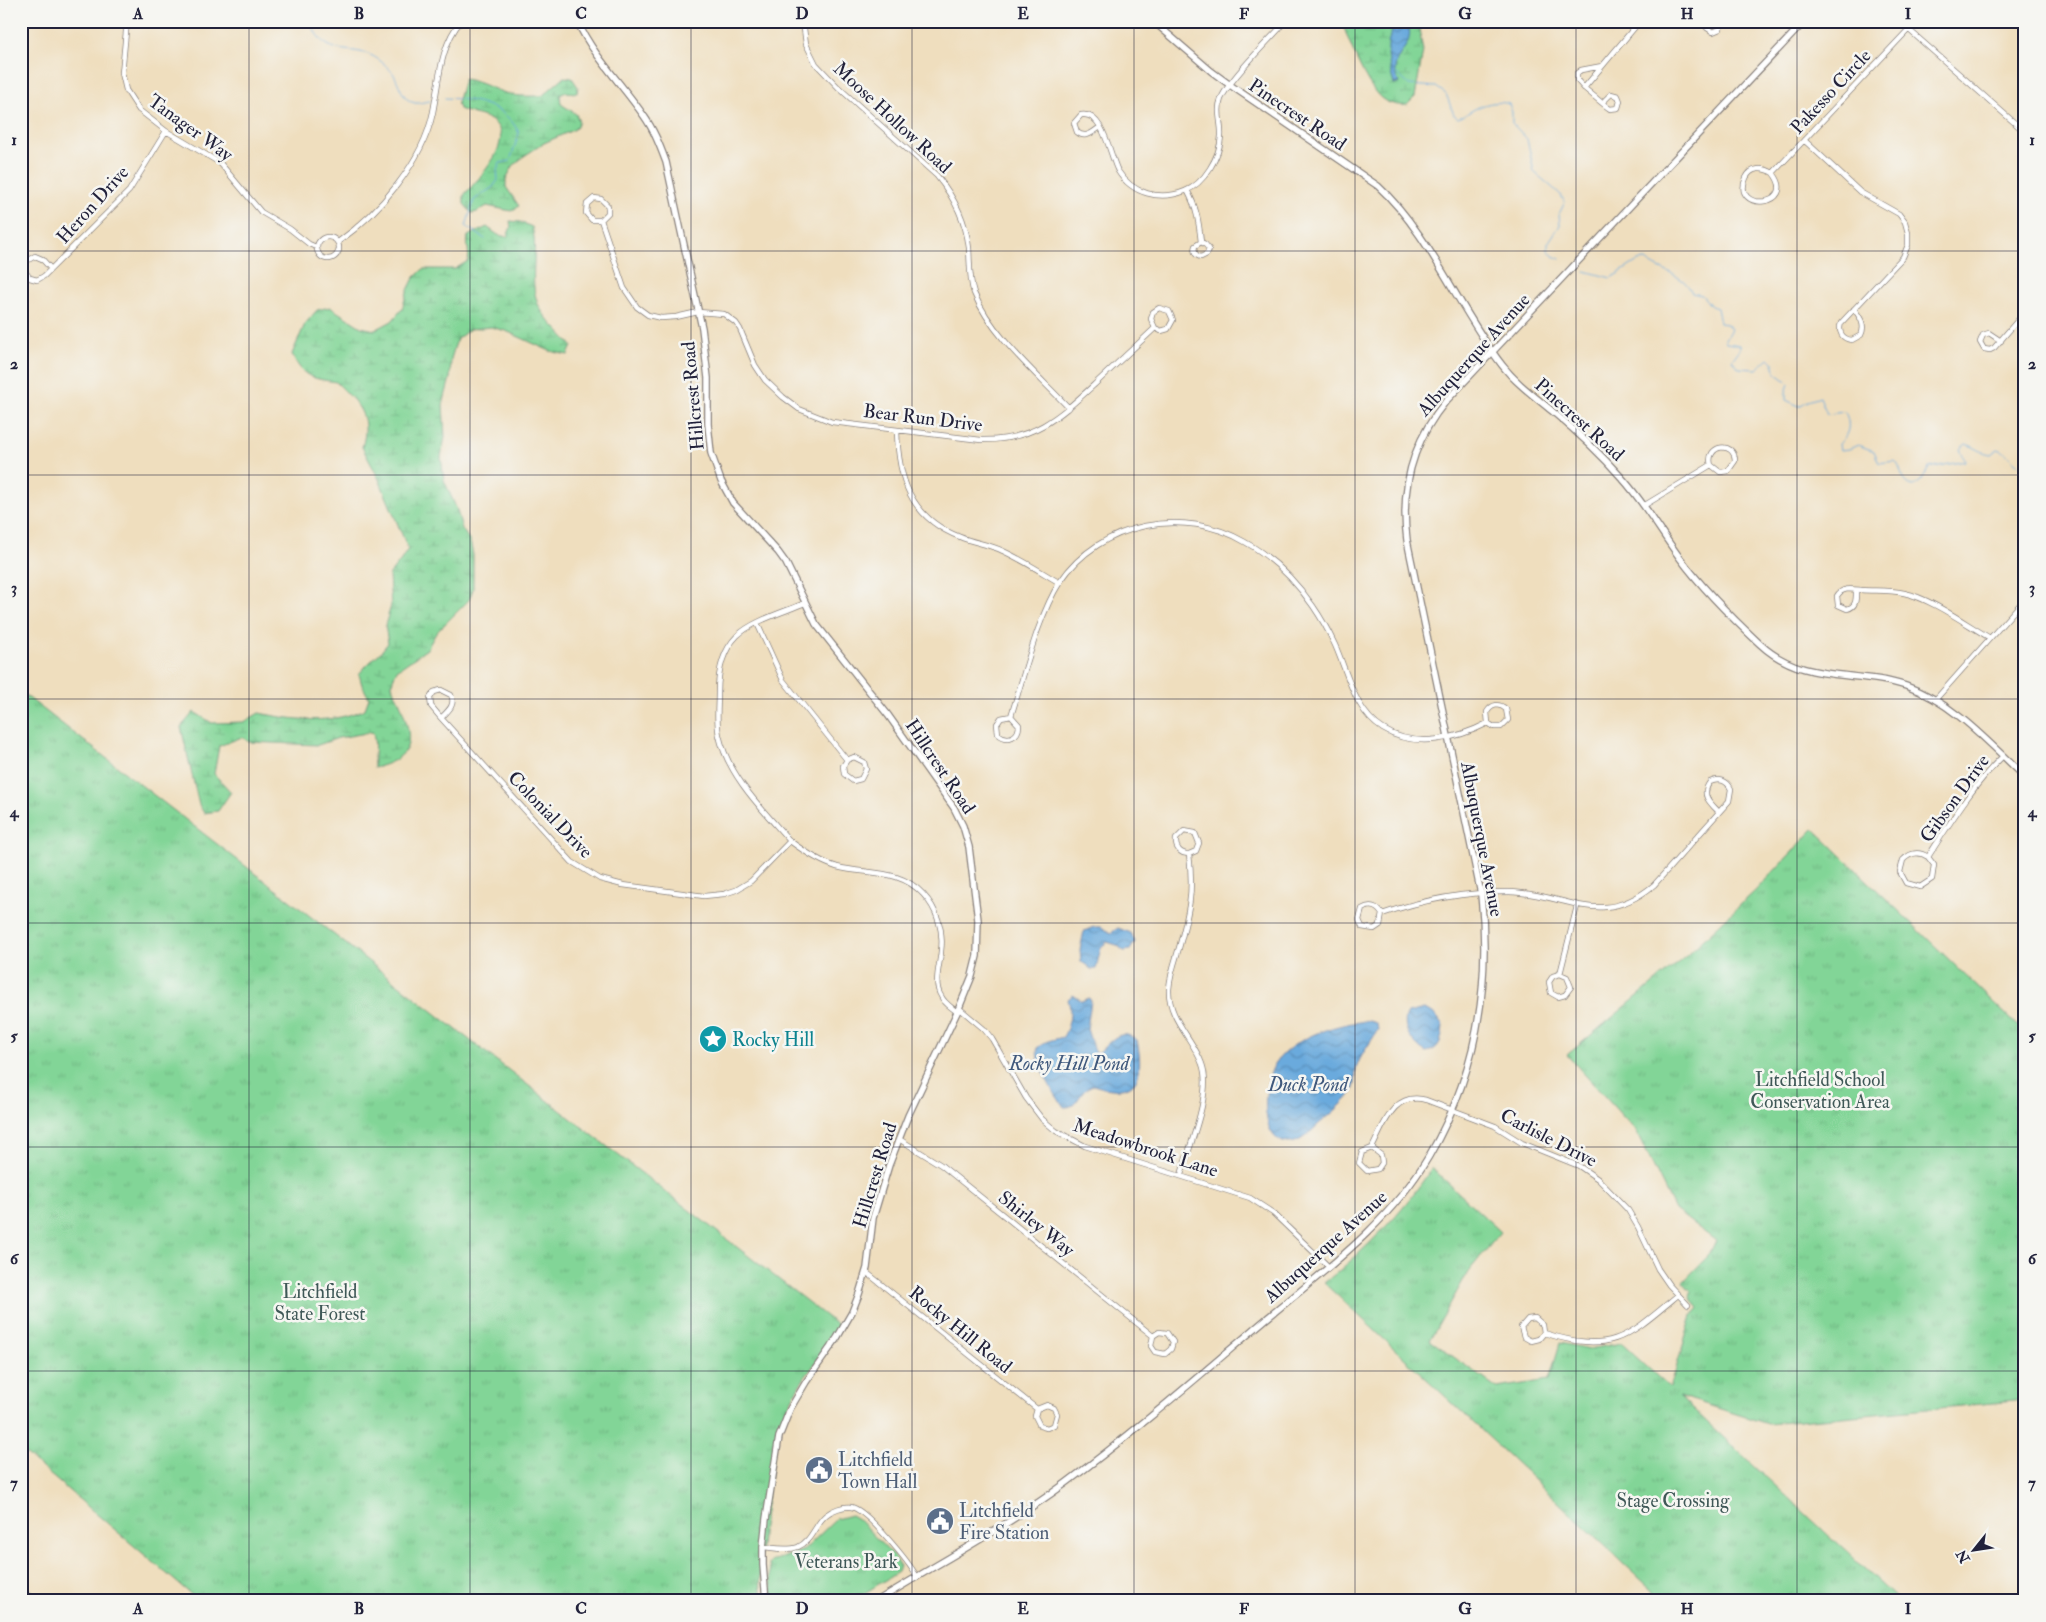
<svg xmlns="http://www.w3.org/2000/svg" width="2046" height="1622" font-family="'IM FELL Double Pica',serif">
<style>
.wetland{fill:url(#wetland-marsh);stroke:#527c69}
.park{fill:url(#park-tufts);stroke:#527c69}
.water{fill:url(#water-waves);stroke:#46668c}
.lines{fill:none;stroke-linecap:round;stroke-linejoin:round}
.stream{stroke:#6aaadd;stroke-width:1}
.minor-casing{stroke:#88807c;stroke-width:6}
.tertiary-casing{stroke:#88807c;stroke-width:8}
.minor{stroke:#fff;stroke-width:4.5}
.tertiary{stroke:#fff;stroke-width:5.5}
.grid{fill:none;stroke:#22223b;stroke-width:1;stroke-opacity:0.55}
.labels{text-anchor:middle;stroke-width:5;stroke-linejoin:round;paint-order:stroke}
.street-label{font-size:19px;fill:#22223b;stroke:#f6f6f2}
.culture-label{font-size:19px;fill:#0d838f;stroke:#f6f6f2;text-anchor:start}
.park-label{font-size:19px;fill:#3f5857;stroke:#f6f6f2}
.service-label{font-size:19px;fill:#4e5e75;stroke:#f6f6f2;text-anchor:start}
.water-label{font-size:20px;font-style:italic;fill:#3f587c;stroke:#f6f6f2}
.neatline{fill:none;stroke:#22223b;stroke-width:2}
.grid-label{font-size:16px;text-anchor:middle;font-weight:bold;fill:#22223b}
</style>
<defs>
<pattern id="wetland-marsh" width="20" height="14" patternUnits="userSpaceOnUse" patternTransform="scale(1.25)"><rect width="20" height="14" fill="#82d597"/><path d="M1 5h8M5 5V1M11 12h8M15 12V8" fill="none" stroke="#70b783"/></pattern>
<pattern id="park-tufts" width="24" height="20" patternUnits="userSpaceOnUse" patternTransform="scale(1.25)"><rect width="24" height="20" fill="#82d597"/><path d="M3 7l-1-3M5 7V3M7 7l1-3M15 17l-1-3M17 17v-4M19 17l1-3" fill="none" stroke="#70b783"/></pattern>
<pattern id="water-waves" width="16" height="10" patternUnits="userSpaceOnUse" patternTransform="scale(1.25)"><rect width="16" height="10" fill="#6aaadd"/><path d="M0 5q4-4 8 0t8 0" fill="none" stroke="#578ab4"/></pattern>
</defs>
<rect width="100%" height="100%" fill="#f6f6f2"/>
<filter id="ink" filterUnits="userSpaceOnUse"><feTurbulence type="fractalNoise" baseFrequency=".02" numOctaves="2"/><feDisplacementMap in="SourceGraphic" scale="10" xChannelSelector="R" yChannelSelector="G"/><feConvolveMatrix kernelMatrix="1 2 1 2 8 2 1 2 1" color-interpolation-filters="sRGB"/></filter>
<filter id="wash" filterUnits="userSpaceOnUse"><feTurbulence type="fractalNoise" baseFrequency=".0096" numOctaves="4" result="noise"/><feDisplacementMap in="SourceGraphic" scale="20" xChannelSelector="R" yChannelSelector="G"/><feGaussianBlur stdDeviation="1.12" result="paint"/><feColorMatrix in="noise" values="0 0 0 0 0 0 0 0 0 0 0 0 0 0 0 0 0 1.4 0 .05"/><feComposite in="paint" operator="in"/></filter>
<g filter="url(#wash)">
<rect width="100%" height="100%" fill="#efdebe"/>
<path class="wetland" d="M1342,21H1416L1419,29L1423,51L1415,97L1407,105C1399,106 1388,104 1381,98C1367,87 1347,39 1342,21Z
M564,77L572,78L578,87L577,93L566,92L560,95L561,104L576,114L579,122L575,129L544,143L524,156L513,166L506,179V187L519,206L511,211L487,206L477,212L472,213L464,204V195C478,179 521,137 489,119C481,115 468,113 459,109L457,103L464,79C479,81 494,90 509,94C519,97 531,96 542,96Z
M510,221L520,222L532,227C539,251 528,279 538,304C545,320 561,332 572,346L568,355L550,351L506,331L491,327L470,329L457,339L451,359L450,378L443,405L445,437L441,457L444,480L457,510L462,529L470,541L473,555V589L469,600L436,633L427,649L397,670C395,674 392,680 392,685C393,691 398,698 400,703C413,739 416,757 374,768C373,757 377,741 372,732L338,738L318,745L249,742L242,737L219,746L214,774L231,792L218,811L204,813L199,805L181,727L194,712L212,723L244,722L259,713C294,720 331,725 365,709L369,698L362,685L359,674C368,662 380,655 388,643L385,625L391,606L389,575L401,560L408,549L379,479L362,447C372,415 357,403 336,382C311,378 303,378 292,354L305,324L317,310L330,307L361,327L375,330L392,321L402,309L407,292L414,278L423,269H455L468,261C470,252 466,245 468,236L487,227L498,235L507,237L511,227Z"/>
<path class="park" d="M21,692L840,1327C827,1351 808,1370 795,1393C778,1422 774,1452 769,1484C763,1523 757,1561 762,1601H199L21,1450Z
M1814,829L2025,1033V1400L1768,1424L1679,1396L1899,1601H1664L1324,1283C1366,1250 1402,1213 1432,1168L1501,1232L1468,1272L1430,1340L1497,1388L1549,1380L1560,1343L1590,1349L1621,1343L1670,1388L1692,1316L1699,1308L1690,1298L1691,1291L1683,1282L1710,1254L1716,1241L1675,1210L1636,1131L1567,1055L1685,957L1755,891Z
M851,1515L858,1519L896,1559L900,1566L898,1572L852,1601H773L769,1565L772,1561L804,1550L836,1519Z"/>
<path class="water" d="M1394,21H1407C1417,46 1395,50 1395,71C1395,75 1398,80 1399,83L1394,84C1390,72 1385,47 1390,36C1391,32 1394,30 1395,26Z
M1094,927H1101L1111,933L1118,928L1131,933L1135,942L1130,950L1124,951L1117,945L1107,942L1101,947L1096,969H1091L1081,961L1080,950L1084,931Z
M1073,995L1082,1001L1089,998L1091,1001L1087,1029L1094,1051L1098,1053C1110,1043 1119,1026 1137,1040C1145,1081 1136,1098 1093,1085C1077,1091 1080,1108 1064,1107C1055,1094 1033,1063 1038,1047L1048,1041L1063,1037C1070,1024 1072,1013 1068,999Z
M1424,1009L1433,1013L1443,1026C1442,1039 1440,1050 1426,1052C1414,1045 1399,1027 1408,1013Z
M1369,1021L1376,1023L1378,1029C1371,1043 1360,1055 1356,1069C1355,1075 1356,1083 1354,1088C1350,1099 1329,1116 1320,1123C1311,1131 1300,1144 1288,1143C1257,1141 1263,1078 1277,1061C1296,1036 1339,1023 1369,1021Z"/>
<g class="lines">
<path class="stream" d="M310,21C326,64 354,41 379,60C384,63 389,69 393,73C399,82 402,101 415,103C419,104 425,101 430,101
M1395,72L1409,85L1436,87L1446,94L1454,115L1458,118C1465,116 1467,113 1473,110C1483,104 1498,100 1509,104L1512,112V123L1527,139L1534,172L1560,194L1565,202L1559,214L1560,225L1548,243V250L1553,256L1560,259
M445,98C474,99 506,105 519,133L510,161L500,163L497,170L498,180L493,187L474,200L466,226L485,239
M1585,271L1611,278L1638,261L1646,260C1661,273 1684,273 1692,293L1702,295L1711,306L1717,308L1720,323L1727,324L1731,329L1725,339L1726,343L1740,345V349L1732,360L1739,368L1757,369L1769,358L1773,362C1772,376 1781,374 1789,384L1786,392V400L1799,406L1808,401L1820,397L1827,414L1845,412C1851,425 1849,434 1839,444L1840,450L1849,449L1858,445L1874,451L1879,463L1895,461C1904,470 1899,485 1914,486L1921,481L1929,468L1965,461L1960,449L1966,444C1975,447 1982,453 1991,454L1998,449C2010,452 2011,466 2025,466
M2025,494L2023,495L2025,497"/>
</g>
</g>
<g filter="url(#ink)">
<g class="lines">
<defs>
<path id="minor" d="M127,21L122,73L126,90L139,110L166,131L220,163L261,212L290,229L309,244L316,247
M803,21L806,44L816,64L838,87L937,176C954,197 966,221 969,248C970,263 969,279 974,293C991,335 1038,375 1069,408
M1706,21L1707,28L1713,32L1720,29L1721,21
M1899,21L2025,132
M1584,88L1577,80V73L1581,70L1602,66
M1602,103L1611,94L1618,96L1620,101L1618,108L1610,109C1601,103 1593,95 1584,88L1640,21
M1100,127C1092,133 1085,139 1077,132L1074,123L1081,115C1104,111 1110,157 1118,171C1132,194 1160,201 1185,191C1204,184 1220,157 1221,136C1222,124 1216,111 1221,99C1229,80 1264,45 1279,29L1284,21
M1804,140L1860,192L1899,214L1905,222L1908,233V245L1903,257L1841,323C1838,332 1842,339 1852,340L1861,335C1866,325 1860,317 1854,309
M1773,173C1800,207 1730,213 1746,178C1751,167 1763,167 1773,173L1908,30
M1187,190C1197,208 1199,223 1201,242L1195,246C1193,252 1196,256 1201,257L1207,254L1209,249L1205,244L1201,242
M601,220L608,213V206L601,199L594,198L587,204L586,213L592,220H601L624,288L637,307L648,315L661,318L676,317L698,312L724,314L736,323L740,329L755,365L765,380L783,397L799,409L832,422L981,440C1034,441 1059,417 1095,384C1115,365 1135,347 1155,328L1161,331L1168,329L1173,320L1169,311L1159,308L1153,312L1151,319L1155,328
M317 248a11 11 0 1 1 22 0a11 11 0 1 1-22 0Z
M338,242C379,213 423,162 433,112C439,82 440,45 461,21
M51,269L42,259L35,256L25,262L23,269L30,278L37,280L44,276L129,191L166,131
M2001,341L1989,333L1983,335L1980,342L1984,349L1990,350L1994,348L2025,312
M897,430C898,478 910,518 960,537C974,543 989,544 1003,551C1023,560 1041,572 1060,583
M1645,505L1711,465L1720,472L1728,471L1735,461C1735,440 1705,445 1711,465
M2025,586L2021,592L2025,600
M1856,590C1856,598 1857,607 1847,609L1838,605L1837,596C1842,587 1852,589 1861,590C1875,591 1890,590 1904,593C1930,598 1966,624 1990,638
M805,603C784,612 752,621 737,636C722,651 718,673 718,693C718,707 716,721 719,735C728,776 763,810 790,841C805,852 820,862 837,867C868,875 899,868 923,894C937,909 944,930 941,951C940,965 933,983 941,996C944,1003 951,1007 957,1012
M757,623L783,680L847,760L843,766L844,774L853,781L861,779L866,769L864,762L854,757L847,760
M1935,700L2024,600
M1011,716L1019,725C1019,737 1008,742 998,734L997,724L1001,718L1011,716C1024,676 1038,616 1060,582C1100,522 1184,506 1245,542C1272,557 1295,580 1313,606C1322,619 1329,632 1335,645C1348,674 1355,712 1383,729C1415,749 1457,739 1488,723L1494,727H1501L1508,720L1506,709C1499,703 1492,704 1487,712L1488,723
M441,718C448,711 456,705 451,695L441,690L434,692L430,698L431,706L441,718L572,862L600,879L623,885L704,896L724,894L736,890L751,881L790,841
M1928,857L1934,865L1932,879L1920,887L1906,883L1900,872L1903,860C1911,852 1919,851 1928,857C1951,821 1973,785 2003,756
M1382,914L1380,925L1374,929L1362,927L1359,920L1362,909C1370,904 1377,906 1382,914C1422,900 1467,892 1509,892C1567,893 1600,930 1654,885L1729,801L1731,789C1727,780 1719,778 1710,782C1700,795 1710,803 1719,812
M1560,974L1567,977L1571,987L1565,995L1558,997L1551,993L1549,982L1553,976L1560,974L1577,906
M959,1008L984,1029L992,1039L1026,1098L1042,1119L1056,1131L1085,1146L1250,1198L1273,1213L1329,1267
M899,1139L941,1165L1153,1336L1151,1346L1155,1352L1165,1354L1171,1349L1173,1342L1167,1333L1159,1332L1153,1336
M1372,1148L1381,1155L1382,1163L1378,1169L1367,1171L1359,1163L1362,1152L1372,1148C1384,1125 1393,1091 1426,1100L1495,1126L1522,1143L1579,1166L1598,1179L1628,1210L1638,1227L1658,1269L1669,1285L1688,1305
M1181,1175C1189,1146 1213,1093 1202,1064C1193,1038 1168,1019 1169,989C1170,975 1175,961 1179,948C1189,912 1194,892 1189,854L1196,851L1199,843L1195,833L1184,831L1176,839C1175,848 1180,854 1189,854
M866,1272L1037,1409L1035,1416L1040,1426L1047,1428L1054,1425L1057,1414L1054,1408L1047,1405L1037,1409
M1544,1333L1539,1339L1531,1341L1524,1337L1521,1327L1528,1319L1535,1318L1543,1325L1544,1333C1612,1354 1627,1338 1678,1295
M763,1547C774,1548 788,1551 798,1547C812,1541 815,1524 826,1515C832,1510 843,1506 851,1507C866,1509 909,1562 917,1577
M21,1591L38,1601"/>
<path id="tertiary" d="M577,21C594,57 622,84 644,116C654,130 660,146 666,162L702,328L708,378V424L711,453L721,481L733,503L778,552L786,563L816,624L888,715L954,808L963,826L969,847L978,920L977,956L972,976L959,1008L908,1116L889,1165L873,1218L867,1268L859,1294L852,1312L837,1338L806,1382L790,1409L779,1437L766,1519L763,1547V1565L766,1601
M1153,21L1211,71L1230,85L1378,186C1430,234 1458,308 1502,365C1516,383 1534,396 1552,411C1576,431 1600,453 1621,477C1644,502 1660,531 1680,558C1703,589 1732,618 1760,644C1804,685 1856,669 1906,686C1953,702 1990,744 2025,777
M877,1601C940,1562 1006,1527 1066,1483C1135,1432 1200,1375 1265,1320C1325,1270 1389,1224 1429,1156C1477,1074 1491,986 1481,894L1407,540C1400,488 1413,441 1446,401L1805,21"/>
</defs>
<use href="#minor" class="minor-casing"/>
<use href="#tertiary" class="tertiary-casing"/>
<use href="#minor" class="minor"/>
<use href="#tertiary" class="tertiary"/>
</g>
</g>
<path class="grid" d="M249,21V1601M470,21V1601M691,21V1601M912,21V1601M1134,21V1601M1355,21V1601M1576,21V1601M1797,21V1601M21,251H2025M21,475H2025M21,699H2025M21,923H2025M21,1147H2025M21,1371H2025"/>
<defs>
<symbol id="sight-disc" viewBox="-11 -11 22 22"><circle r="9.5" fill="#0f9aa8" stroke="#f6f6f2"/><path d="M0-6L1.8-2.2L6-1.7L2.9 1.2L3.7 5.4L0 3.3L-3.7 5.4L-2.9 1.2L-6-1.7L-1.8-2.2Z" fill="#fff"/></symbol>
<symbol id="civic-disc" viewBox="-11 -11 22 22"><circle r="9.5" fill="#5c6f8a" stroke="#f6f6f2"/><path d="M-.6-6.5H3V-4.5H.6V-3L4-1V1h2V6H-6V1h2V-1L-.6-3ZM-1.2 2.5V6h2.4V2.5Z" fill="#fff"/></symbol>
</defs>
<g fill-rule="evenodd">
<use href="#sight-disc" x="697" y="1023" width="32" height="32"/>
<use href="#civic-disc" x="803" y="1454" width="32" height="32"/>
<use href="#civic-disc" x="924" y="1505" width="32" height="32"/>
</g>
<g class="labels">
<g class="street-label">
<text transform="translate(1830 91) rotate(-47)" y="7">Pakesso Circle</text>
<text transform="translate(1298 114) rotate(34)" y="7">Pinecrest Road</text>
<text transform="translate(893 117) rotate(43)" y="7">Moose Hollow Road</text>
<text transform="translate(191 127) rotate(36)" y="7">Tanager Way</text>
<text transform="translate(92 204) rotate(-48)" y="7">Heron Drive</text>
<text transform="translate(1473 354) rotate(-48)" y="7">Albuquerque Avenue</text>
<text transform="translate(692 396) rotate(-95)" y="7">Hillcrest Road</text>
<text transform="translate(923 417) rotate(7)" y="7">Bear Run Drive</text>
<text transform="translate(1580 419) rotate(42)" y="7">Pinecrest Road</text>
<text transform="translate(941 766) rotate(56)" y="7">Hillcrest Road</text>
<text transform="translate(1954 798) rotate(-54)" y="7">Gibson Drive</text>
<text transform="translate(551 814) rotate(46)" y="7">Colonial Drive</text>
<text transform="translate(1483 839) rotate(79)" y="7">Albuquerque Avenue</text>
<text transform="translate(1549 1137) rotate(27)" y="7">Carlisle Drive</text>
<text transform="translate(1146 1147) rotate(18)" y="7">Meadowbrook Lane</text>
<text transform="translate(874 1175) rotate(-73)" y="7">Hillcrest Road</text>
<text transform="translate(1037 1223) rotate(39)" y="7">Shirley Way</text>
<text transform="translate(1325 1246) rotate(-42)" y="7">Albuquerque Avenue</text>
<text transform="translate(961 1329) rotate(39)" y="7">Rocky Hill Road</text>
</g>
<g class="culture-label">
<text x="732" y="1046">Rocky Hill</text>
</g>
<g class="park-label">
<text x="1820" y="1086">Litchfield School<tspan x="1820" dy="22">Conservation Area</tspan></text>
<text x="320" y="1298">Litchfield<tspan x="320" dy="22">State Forest</tspan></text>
<text x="1673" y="1507">Stage Crossing</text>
<text x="846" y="1568">Veterans Park</text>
</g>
<g class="service-label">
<text x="838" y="1466">Litchfield<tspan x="838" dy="22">Town Hall</tspan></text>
<text x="959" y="1517">Litchfield<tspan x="959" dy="22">Fire Station</tspan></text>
</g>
<g class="water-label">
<text x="1069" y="1070">Rocky Hill Pond</text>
<text x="1308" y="1091">Duck Pond</text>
</g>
</g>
<rect width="2046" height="1622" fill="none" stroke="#f6f6f2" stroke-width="55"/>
<g transform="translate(1974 1550) rotate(240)" stroke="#f6f6f2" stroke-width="4" paint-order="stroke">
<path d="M0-4L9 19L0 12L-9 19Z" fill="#22223b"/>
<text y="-8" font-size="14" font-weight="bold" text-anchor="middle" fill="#22223b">N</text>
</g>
<rect x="28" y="28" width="1990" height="1566" class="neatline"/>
<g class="grid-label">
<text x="138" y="19">A</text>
<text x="359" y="19">B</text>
<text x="581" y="19">C</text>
<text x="802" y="19">D</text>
<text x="1023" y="19">E</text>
<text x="1244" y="19">F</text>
<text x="1465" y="19">G</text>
<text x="1687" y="19">H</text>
<text x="1908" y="19">I</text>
<text x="14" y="145">1</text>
<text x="2032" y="145">1</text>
<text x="14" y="369">2</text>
<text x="2032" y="369">2</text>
<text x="14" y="593">3</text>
<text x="2032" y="593">3</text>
<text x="14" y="817">4</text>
<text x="2032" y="817">4</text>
<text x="14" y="1041">5</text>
<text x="2032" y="1041">5</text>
<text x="14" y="1264">6</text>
<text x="2032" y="1264">6</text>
<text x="14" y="1488">7</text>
<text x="2032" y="1488">7</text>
<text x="138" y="1614">A</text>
<text x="359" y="1614">B</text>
<text x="581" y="1614">C</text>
<text x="802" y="1614">D</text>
<text x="1023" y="1614">E</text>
<text x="1244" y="1614">F</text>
<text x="1465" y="1614">G</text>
<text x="1687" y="1614">H</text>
<text x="1908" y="1614">I</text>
</g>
</svg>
